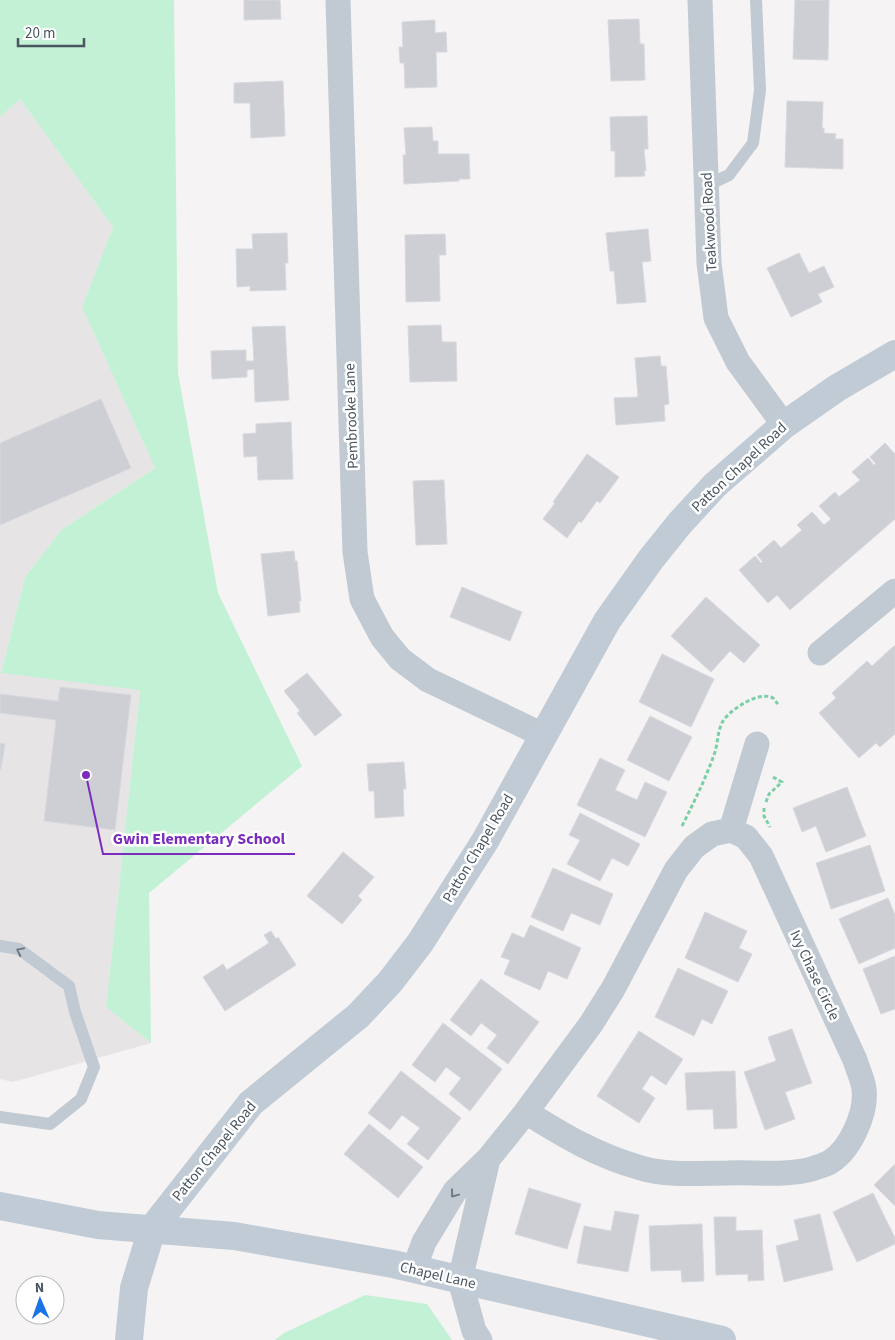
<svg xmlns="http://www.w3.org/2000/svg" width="895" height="1340" font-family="'Source Sans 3',sans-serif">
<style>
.education{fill:#e6e4e5}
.green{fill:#c3f1d5}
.building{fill:#cdcfd5;stroke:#d7d9de}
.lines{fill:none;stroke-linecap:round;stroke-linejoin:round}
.path{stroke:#7ad0a6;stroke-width:3;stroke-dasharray:4 2.5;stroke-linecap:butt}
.lane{stroke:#c1cad2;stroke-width:12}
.street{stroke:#c1cad2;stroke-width:25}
.secondary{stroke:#c1cbd6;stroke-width:28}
.oneway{stroke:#6e7983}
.labels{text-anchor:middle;stroke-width:5;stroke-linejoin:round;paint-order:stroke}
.street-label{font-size:15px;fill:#4a5661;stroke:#fff}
.leader{fill:none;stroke:#7b2cbf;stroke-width:2}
.callout-dot{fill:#7b2cbf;stroke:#fff;stroke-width:2}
.callout-label{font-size:16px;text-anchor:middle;font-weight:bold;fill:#7b2cbf;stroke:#fff;stroke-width:5;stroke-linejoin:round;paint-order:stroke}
</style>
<rect width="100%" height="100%" fill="#f5f3f3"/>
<path class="education" d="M20,99L113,227L82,307L155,468L61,530L25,577L1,672L140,689L106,1007L151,1043L13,1082L0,1079V117Z"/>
<path class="green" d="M0,0H174L178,373L218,593L302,766L149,893L151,1043L106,1007L140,690L1,673L25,577L61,530L155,468L82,307L113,227L20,99L0,117Z
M365,1295L427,1304L452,1340H275L284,1333Z"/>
<path class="building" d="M244,0H280L281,19L244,20Z
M795,0H829L828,60L793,59Z
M639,19L640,44H644L645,80L611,81L608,20Z
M435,20V33L446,32L447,52H436L437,87L405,88L404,63H400L399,47H403L402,22Z
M283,81L285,136L251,138L250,103H234V83Z
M787,101L823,102L822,128H824V133L836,134L835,139H843V169L785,167Z
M647,116L648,149H644L646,171H644L645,176L615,177V151H611L610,117Z
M432,127L433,141H438V154H469L470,179H459V181L404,184L403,155H406L404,128Z
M648,229L651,261L642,262L646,302L617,304L614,271H610L606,233Z
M287,233L288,263H285L286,290L250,291V286L237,287L236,249H253L252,234Z
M445,234L446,255H439L440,301L406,302L405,235Z
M799,253L809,273L824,266L834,287L818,294L822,302L791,317L767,268Z
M441,325L442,342H456L457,381L410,382L408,326Z
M285,326L289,400L255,402L254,369L247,370V377L212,379L211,351L246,350V361H254L252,327Z
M660,356L661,366H666L669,404L664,405L665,421L616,425L614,398L638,397L635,358Z
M101,399L131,468L0,525V443Z
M291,422L293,479L258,480L257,456L244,457L243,434L256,433V424Z
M885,443L895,454V519L790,610L777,595L768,603L739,570L755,556L761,563L763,562L757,555L774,540L781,548L802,530L797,525L812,512L824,525L831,519L819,506L835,492L839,497L860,480L852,472L868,458L874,465L876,464L870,457Z
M587,454L619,477L600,503L597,501L581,523L579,521L567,538L543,519L555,503L553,502Z
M444,480L447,544L416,545L413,481Z
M294,551L295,561H297L301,601H299L300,612L268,616L261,554Z
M462,587L522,612L510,641L450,617Z
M706,597L760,645L744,663L730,651L711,672L671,636Z
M895,645V734L880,747L876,743L859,758L819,713L836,698L832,693L867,661L872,666Z
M662,654L714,679L691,727L639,702Z
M307,673L342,715L315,736L297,713L300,711L284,691Z
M60,687L131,695L115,830L44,821L56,720L0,713V694L58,701Z
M650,716L692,737L669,781L627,760Z
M0,743L5,744L1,769H0Z
M600,758L625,770L615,790L637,800L645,782L667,792L645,837L577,805Z
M404,762L406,789H403L404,816L375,818L374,791H369L367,764Z
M847,787L866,836L826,852L816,826L802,832L793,808Z
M580,813L640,844L628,866L612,858L600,881L567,864L580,840L569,835Z
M870,845L885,891L831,909L816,863Z
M343,852L374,877L358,896L362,900L342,924L307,896Z
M553,868L613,894L600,925L571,913L563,931L531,917Z
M888,898L895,915V948L859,964L839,919Z
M705,912L747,931L739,948L752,954L738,982L685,958Z
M530,925L581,948L567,979L548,971L540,990L504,974L510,960L501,957L512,933L524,938Z
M271,931L276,939L278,937L296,965L225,1011L203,977L223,964L227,970L269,943L264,935Z
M895,956V1009L881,1014L863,969Z
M678,968L728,991L712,1024L702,1019L694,1036L655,1017Z
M481,979L539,1022L508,1064L487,1048L497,1035L481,1023L471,1036L450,1020Z
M443,1023L502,1069L470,1111L449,1094L461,1078L446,1067L435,1082L412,1065Z
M792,1029L812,1083L785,1092L795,1119L765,1130L744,1072L776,1061L768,1037Z
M639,1031L683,1059L666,1085L651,1075L642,1089L655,1098L639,1123L597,1096Z
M401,1071L461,1118L428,1160L407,1144L420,1128L402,1115L390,1130L368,1113Z
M735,1071L737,1128L714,1129L713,1109L687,1110L685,1073Z
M369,1124L423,1167L398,1198L344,1154Z
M895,1164V1206L874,1185Z
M529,1188L581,1204L567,1249L515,1234Z
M873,1193L895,1238V1244L857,1262L833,1212Z
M615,1211L639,1215L628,1272L577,1263L584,1226L611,1231Z
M820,1214L833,1270L784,1282L776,1246L799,1240L794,1220Z
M714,1217H736V1231L762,1230L764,1280L748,1281V1274L716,1275Z
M702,1224L704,1281L682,1282L681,1270L651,1271L649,1226Z"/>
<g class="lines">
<path class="path" d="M766,802L769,794L782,782L771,776
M764,808V816L770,827
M682,826C694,802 705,780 714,755C718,745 717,731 723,721C730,710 759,690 773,698C775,700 776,702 778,704"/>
<path class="lane" d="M706,186L729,175L753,143L760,90L756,0
M0,946L19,949L69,986L75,1012L94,1067L81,1099L50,1124L0,1117"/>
<path class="street" d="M338,0L355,552L362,599L382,637L400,659L428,680L543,735
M700,0L709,263L716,318L738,362L784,425
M820,653L895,591
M731,830L746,837L761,856L855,1060C858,1070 863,1080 864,1089C867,1113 850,1150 830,1162C825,1165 817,1167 812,1169C786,1176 755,1172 728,1173C702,1173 666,1176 641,1168C598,1156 564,1136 526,1112L591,1024L613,989L676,870L694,847L712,834Z
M731,830L757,744
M414,1269L424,1242L455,1191L488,1159L526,1112
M480,1340L474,1331L460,1280L488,1159"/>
<path class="secondary" d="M0,1206L98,1225L234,1236L393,1264L722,1340
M129,1340L134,1288L152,1229L251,1103L358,1016L390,982L420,943L485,841L607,621L651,559L680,523L715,485L784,425L837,388L895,354"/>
</g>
<defs><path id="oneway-chevron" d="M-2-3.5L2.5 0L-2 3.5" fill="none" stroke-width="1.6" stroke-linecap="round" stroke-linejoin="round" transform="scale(1.25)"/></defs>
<g class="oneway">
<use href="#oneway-chevron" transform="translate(20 951) rotate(-154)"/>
<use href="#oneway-chevron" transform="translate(454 1194) rotate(127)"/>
</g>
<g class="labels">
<g class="street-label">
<text transform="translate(709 222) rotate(-93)" y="5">Teakwood Road</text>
<text transform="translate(351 416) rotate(-92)" y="5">Pembrooke Lane</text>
<text transform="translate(739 467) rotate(-43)" y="5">Patton Chapel Road</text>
<text transform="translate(478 848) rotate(-59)" y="5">Patton Chapel Road</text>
<text transform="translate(815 975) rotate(65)" y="5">Ivy Chase Circle</text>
<text transform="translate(214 1151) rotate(-51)" y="5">Patton Chapel Road</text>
<text transform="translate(438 1275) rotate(13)" y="5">Chapel Lane</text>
</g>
</g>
<path class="leader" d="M86 775L103 854H295"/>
<circle class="callout-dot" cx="86" cy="775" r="5"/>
<g class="callout-label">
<text x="199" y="844">Gwin Elementary School</text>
</g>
<g transform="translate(40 1300) rotate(358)"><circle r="24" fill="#ffffff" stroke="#b7bbc0"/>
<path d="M0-4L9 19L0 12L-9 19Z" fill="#1a73e8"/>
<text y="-8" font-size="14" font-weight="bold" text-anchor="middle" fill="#4a5661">N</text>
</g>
<path d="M18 38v8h66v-8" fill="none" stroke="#4a5661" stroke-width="2.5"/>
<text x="25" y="38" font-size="15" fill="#4a5661" stroke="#ffffff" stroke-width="4" paint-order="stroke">20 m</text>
</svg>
